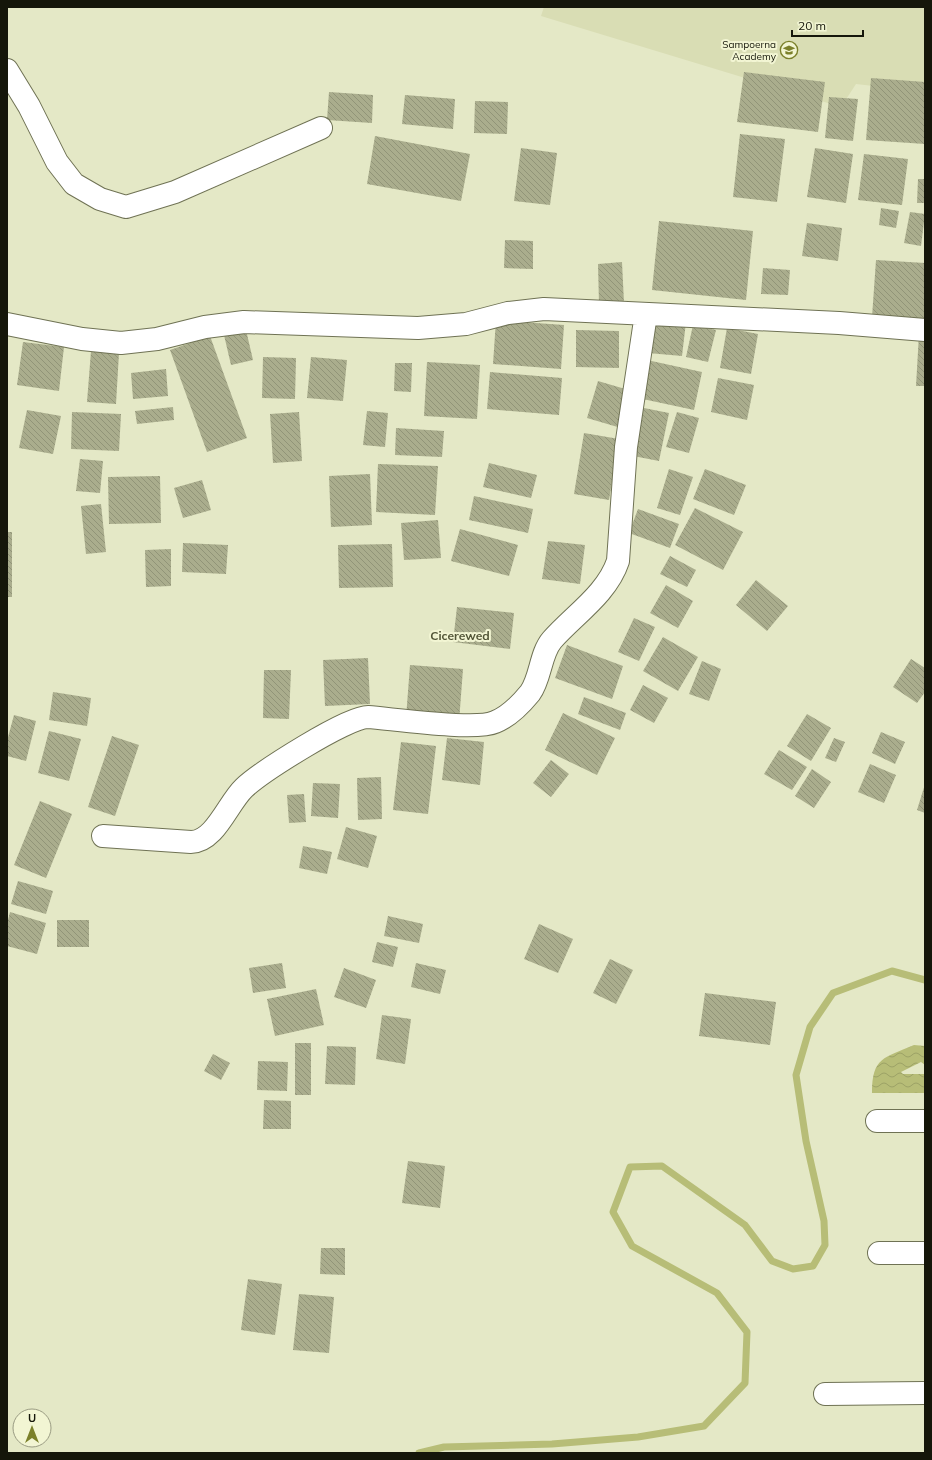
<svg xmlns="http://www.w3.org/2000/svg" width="932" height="1460" font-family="Mulish,sans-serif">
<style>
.built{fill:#d9ddb4}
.water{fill:url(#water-waves)}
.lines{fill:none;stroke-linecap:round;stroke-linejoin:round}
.stream{stroke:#b7bd77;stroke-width:7}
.building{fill:url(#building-back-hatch)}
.minor-casing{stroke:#6f7254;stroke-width:24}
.minor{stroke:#fff;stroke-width:22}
.labels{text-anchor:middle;stroke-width:4;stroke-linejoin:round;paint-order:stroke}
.poi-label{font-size:10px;fill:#15160a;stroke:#f2f5d3;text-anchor:end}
.quarter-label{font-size:12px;font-weight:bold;fill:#525537;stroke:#f2f5d3}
</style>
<defs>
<pattern id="water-waves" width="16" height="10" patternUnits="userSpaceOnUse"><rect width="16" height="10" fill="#b7bd77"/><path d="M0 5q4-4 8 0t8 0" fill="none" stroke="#9ca266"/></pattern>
<pattern id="building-back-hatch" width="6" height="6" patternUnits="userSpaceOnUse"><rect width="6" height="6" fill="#aaad8d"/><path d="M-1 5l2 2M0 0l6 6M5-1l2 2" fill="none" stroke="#919478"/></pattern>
</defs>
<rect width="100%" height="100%" fill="#e4e8c6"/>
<path class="built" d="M544,7H925V92L856,84L841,107L541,16Z"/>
<path class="water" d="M914,1045L925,1046V1065L921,1062L901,1072L903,1074H925V1093H872C872,1057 884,1058 914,1045Z"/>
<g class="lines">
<path class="stream" d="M419,1453L444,1447L552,1444L638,1437L704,1426L745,1383L747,1332L717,1293L632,1246L613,1212L630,1167L662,1166L745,1225L772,1261L793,1269L813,1266L825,1245L824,1221L806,1141L796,1075L810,1027L833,993L892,971L925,980"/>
</g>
<path class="building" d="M744,72L825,82L818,132L737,122Z
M871,78L925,82V144L866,140Z
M329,92L373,95L372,123L327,120Z
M405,95L455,99L453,129L402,124Z
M829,97L858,99L853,141L825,138Z
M475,101L508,102L507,134L474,133Z
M740,134L785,139L777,202L733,197Z
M375,136L470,154L461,201L367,184Z
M521,148L557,153L550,205L514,201Z
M815,148L853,154L846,203L807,197Z
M864,154L908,159L902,205L858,200Z
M918,179H925V203H917Z
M881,208L899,211L896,228L879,225Z
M910,212L925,214L921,246L904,243Z
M659,221L753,231L746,300L652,290Z
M807,223L842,228L838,261L802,256Z
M505,240L533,241V269L504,268Z
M876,260L925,263V320L872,317Z
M622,262L624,303L599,304L598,264Z
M763,268L790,270L788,295L761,294Z
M652,319L686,322L682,356L648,353Z
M496,320L564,325L561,369L493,364Z
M693,325L716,330L708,362L686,357Z
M727,328L758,334L751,374L720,368Z
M246,330L253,360L231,365L224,335Z
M576,330L619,331V368L576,367Z
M919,334L925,335V386H916Z
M210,336L247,438L207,452L170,350Z
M23,342L64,347L59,391L17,385Z
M91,351L119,353L116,404L87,402Z
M263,357L296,358L295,399L262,398Z
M311,357L347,360L343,401L307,398Z
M647,360L702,372L694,410L638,398Z
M427,362L480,365L477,419L424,416Z
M395,363H412L411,392L394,391Z
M166,369L168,396L133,399L131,373Z
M490,372L562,378L559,415L487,409Z
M718,378L754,385L747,420L711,412Z
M598,381L632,391L621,428L587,418Z
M173,407L174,420L137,424L135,411Z
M639,407L669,413L659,461L628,455Z
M27,410L61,416L53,454L19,448Z
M367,411L388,413L385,447L363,445Z
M72,412L121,414L119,451L71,449Z
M299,412L302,461L273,463L270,414Z
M677,412L699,418L689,453L666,447Z
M396,428L444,431L442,457L395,455Z
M584,433L619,439L609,500L574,494Z
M80,459L103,461L100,493L76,491Z
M489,463L537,475L531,498L483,487Z
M378,464L438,466L435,515L376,512Z
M669,469L693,477L680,515L657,508Z
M705,469L746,485L734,515L693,499Z
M370,474L372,525L331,527L329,476Z
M160,476L161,523L109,524L108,477Z
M202,480L211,510L183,518L174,488Z
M474,496L533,509L528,533L469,520Z
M101,504L106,552L86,554L81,506Z
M695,508L743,532L723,570L675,545Z
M638,509L679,524L670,548L629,533Z
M438,520L441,558L404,560L401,523Z
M460,529L518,545L509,576L451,561Z
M7,532H12V597H7Z
M548,541L585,545L580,584L542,579Z
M183,543L228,545L226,574L182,572Z
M392,544L393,587L339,588L338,545Z
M171,549V586L146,587L145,550Z
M670,556L696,570L687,587L660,574Z
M756,580L788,606L767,631L736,605Z
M666,585L693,601L678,628L650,613Z
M457,607L514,613L510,649L453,642Z
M634,618L655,627L639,661L618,652Z
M663,637L698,657L678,691L643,671Z
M567,645L623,666L612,699L555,678Z
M368,658L370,704L325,706L323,660Z
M911,659L925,668V692L917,703L893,687Z
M702,661L721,669L709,701L689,694Z
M410,665L463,669L459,722L406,718Z
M264,670H291L289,719L263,718Z
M643,685L668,698L654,723L630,710Z
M53,692L91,698L87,726L49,720Z
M584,697L626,713L620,730L578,714Z
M563,713L615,738L597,775L545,750Z
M807,714L831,728L811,761L787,746Z
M14,715L36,721L26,761L7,756V741Z
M49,731L81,739L69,781L38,773Z
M881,732L905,742L895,764L872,753Z
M112,736L139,745L115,816L88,807Z
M447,738L484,742L480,785L442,780Z
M834,738L845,742L836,762L825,758Z
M401,742L436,746L428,814L393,810Z
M779,750L807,767L792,790L764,774Z
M551,760L569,774L551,797L533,783Z
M870,764L896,775L884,803L858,792Z
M812,769L831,782L814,808L795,796Z
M381,777L382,819L358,820L357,778Z
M313,783L340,784L338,818L311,816Z
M925,784V813L917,810Z
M304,794L306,822L289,823L287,795Z
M40,801L72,814L46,878L14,865Z
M346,827L377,836L368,868L337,859Z
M303,846L332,852L327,874L299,868Z
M18,881L53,891L46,914L11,904Z
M10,912L46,923L37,954L7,946V924Z
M388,916L423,924L419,943L384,936Z
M57,920H89V947H57Z
M539,924L573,939L558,973L524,959Z
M377,942L398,947L393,967L372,962Z
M610,959L633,970L616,1004L593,993Z
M282,963L286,988L253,993L249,968Z
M416,963L446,970L440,994L411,987Z
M344,968L376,980L366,1008L334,997Z
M316,989L324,1025L275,1036L267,999Z
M705,993L776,1002L770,1045L699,1036Z
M382,1015L411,1019L405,1064L376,1059Z
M295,1043H311V1095H295Z
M327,1046L356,1047L355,1085L325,1084Z
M213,1054L230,1063L221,1080L204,1071Z
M258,1061L288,1062L287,1091L257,1090Z
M264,1100L291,1101V1129H263Z
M408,1161L445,1166L440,1208L402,1203Z
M321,1248H345V1275L320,1274Z
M248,1279L282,1284L275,1335L241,1330Z
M299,1294L334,1297L329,1353L293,1350Z"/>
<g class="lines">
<defs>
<path id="minor" d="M7,70L29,106L57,162L74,184L100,199L126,207L175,192L321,128
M7,324L82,339L121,343L157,339L205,327L244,322L418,328L466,324L508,313L544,309L839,323L925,330
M103,836L191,842C215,842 228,803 244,788C261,772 347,717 368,717C394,719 475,731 495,722C508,717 521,704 530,693C541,678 540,654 552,640C574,615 607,594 618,561L626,447L646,314
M877,1121H925
M879,1253H925
M825,1394L925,1393"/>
</defs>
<use href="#minor" class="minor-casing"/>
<use href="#minor" class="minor"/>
</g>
<defs>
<symbol id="school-ring" viewBox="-11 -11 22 22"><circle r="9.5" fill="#f2f5d3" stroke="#7b802a" stroke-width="1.5"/><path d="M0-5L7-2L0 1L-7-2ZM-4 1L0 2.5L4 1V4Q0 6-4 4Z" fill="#7b802a"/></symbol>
</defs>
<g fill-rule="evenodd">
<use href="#school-ring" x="779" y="40" width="20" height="20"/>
</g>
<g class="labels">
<g class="poi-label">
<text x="776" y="48">Sampoerna<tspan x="776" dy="12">Academy</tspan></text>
</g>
<g class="quarter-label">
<text x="460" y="640">Cicerewed</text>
</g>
</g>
<rect width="932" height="1460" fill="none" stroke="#15160a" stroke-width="16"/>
<g transform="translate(32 1428)"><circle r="19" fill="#f2f5d3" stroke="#9a9c83"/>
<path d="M0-3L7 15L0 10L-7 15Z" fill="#7b802a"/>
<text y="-6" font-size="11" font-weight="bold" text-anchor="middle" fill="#15160a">U</text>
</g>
<path d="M792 30v6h71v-6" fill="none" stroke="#15160a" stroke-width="2"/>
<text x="798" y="30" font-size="12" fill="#15160a" stroke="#f2f5d3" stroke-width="3" paint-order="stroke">20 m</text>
</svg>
